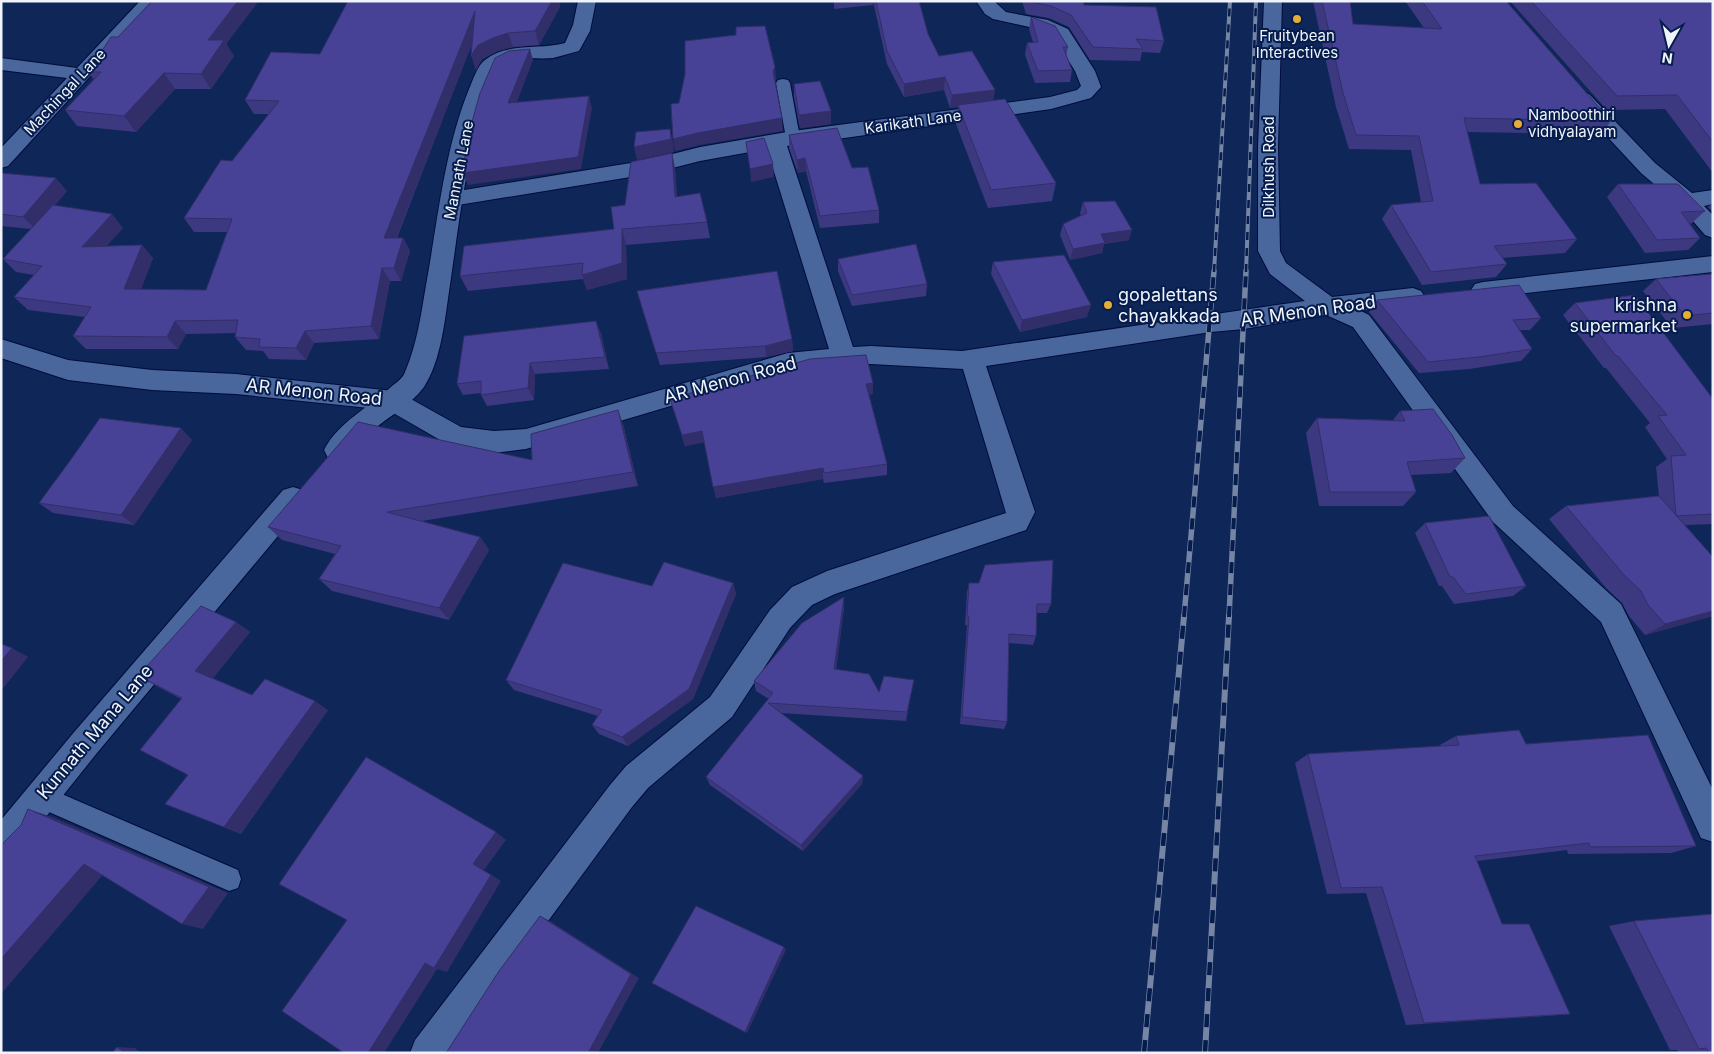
<svg xmlns="http://www.w3.org/2000/svg" width="1714" height="1054" font-family="Inter,sans-serif">
<style>
.lines{fill:none;stroke-linecap:round;stroke-linejoin:round}
.service-casing{stroke:#000c3b;stroke-width:2}
.minor-casing{stroke:#000c3b;stroke-width:2}
.tertiary-casing{stroke:#000c3b;stroke-width:2}
.service{fill:#49669d;fill-rule:evenodd}
.minor{fill:#49669d;fill-rule:evenodd}
.tertiary{fill:#49669d;fill-rule:evenodd}
.rail-far2-casing{stroke:#7685a3;stroke-width:4}
.rail-far1-casing{stroke:#7685a3;stroke-width:5.5}
.rail-casing{stroke:#7685a3;stroke-width:6}
.rail-far2{stroke:#051c4c;stroke-width:2.5;stroke-dasharray:8;stroke-linecap:butt}
.rail-far1{stroke:#051c4c;stroke-width:4;stroke-dasharray:11;stroke-linecap:butt}
.rail{stroke:#051c4c;stroke-width:4.5;stroke-dasharray:13;stroke-linecap:butt}
.wall{fill:#3d3981}
.shaded-wall{fill:#322e69}
.building{fill:#474296;stroke:#322e69}
.poi-dot{fill:#e5ad35;stroke:#051c4c;stroke-width:2}
.labels{text-anchor:middle;stroke-width:4;stroke-linejoin:round;paint-order:stroke}
.far-poi-label{font-size:15px;fill:#f0f4fa;stroke:#051c4c}
.far-street-label{font-size:15px;fill:#f0f4fa;stroke:#051c4c}
.poi-label{font-size:18px;fill:#f0f4fa;stroke:#051c4c;text-anchor:start}
.street-label{font-size:18px;fill:#f0f4fa;stroke:#051c4c}
</style>
<rect width="100%" height="100%" fill="#0e2758"/>
<g class="lines">
<defs>
<path id="service" d="M783,79L788,80L790,83L800,138L798,141H788L786,138L776,83L778,80Z
M41,785L238,870L241,879L238,888L229,891L33,805L29,797L33,789Z"/>
<path id="minor" d="M140,1H159L8,166L1,168V148L67,78L1,70V58L77,68Z
M976,1H994L1006,12L1048,20L1068,29L1095,71L1101,87L1091,98L1051,109L787,146L853,347L871,346L962,351L1305,301L1270,274L1258,251V146L1264,1H1282L1278,146L1280,251L1286,263L1332,297L1413,288L1421,291L1425,297L1421,303L1361,311L1369,315L1513,506L1621,604L1713,790V842L1701,838L1601,622L1493,522L1353,327L1326,315L1244,329L1211,332L986,366L1035,512L1026,530L835,594L812,605L790,628L732,717L648,788L632,807L451,1053H410L415,1040L610,785L626,766L710,697L770,610L792,587L827,571L1006,513L963,369L871,364L788,371L526,449L494,453L456,447L447,444L388,410L236,394L152,390L68,380L1,358V339L68,360L152,370L236,374L393,391L402,394L461,427L494,431L526,429L788,353L829,349L767,149L700,161L649,174L452,206L444,204L441,199L444,194L452,192L649,160L700,147L793,131L1050,97L1077,90L1081,86L1075,71L1054,37L1038,29L993,19L985,14Z
M1582,92L1589,94L1655,163L1692,193L1713,190V204L1704,206L1713,215V238L1705,235L1680,206L1641,173L1575,102L1572,98L1575,94Z
M1713,256V272L1483,298L1475,296L1471,290L1475,284L1483,282Z"/>
<path id="tertiary" d="M578,1H596L590,31L579,51C570,53 562,56 553,58C536,60 512,54 498,68C490,76 483,105 479,117C465,172 458,229 450,285C445,317 442,359 424,387C411,405 389,416 372,431C357,443 350,465 328,458L324,450C338,422 370,407 392,386C397,382 403,378 405,372C417,344 421,315 426,285C438,220 444,151 469,89C473,80 477,66 485,60C507,42 540,50 565,43L573,25Z
M293,487L303,490L306,498L303,506L97,753L13,858L1,862V820L75,731L283,490Z"/>
</defs>
<use href="#service" class="service-casing"/>
<use href="#minor" class="minor-casing"/>
<use href="#tertiary" class="tertiary-casing"/>
<use href="#service" class="service"/>
<use href="#minor" class="minor"/>
<use href="#tertiary" class="tertiary"/>
<defs>
<path id="rail-far2" d="M1214,272L1230,1
M1246,272L1256,1"/>
<path id="rail-far1" d="M1184,617L1214,271
M1229,617L1246,271"/>
<path id="rail" d="M1144,1053L1184,616
M1205,1053L1229,616"/>
</defs>
<use href="#rail-far2" class="rail-far2-casing"/>
<use href="#rail-far1" class="rail-far1-casing"/>
<use href="#rail" class="rail-casing"/>
<use href="#rail-far2" class="rail-far2"/>
<use href="#rail-far1" class="rail-far1"/>
<use href="#rail" class="rail"/>
</g>
<path class="wall" d="M348,1H559L560,7L539,45L513,47L498,51L482,59L476,70L472,43L397,238H403L410,251L401,281H390L379,339L314,343L306,360L269,359L263,351L246,350L235,337L236,333L186,334L178,349H86L73,336L85,317L28,310L14,297L34,275L16,272L3,259L31,229L1,226V173L67,191L55,205L123,228L106,246L142,245L153,258L141,289L206,290L227,232H194L184,218L232,161L269,114H254L245,100L320,54Z
M834,1H873V5L834,9Z
M873,1H919L928,34L939,56L994,101L1056,183L1052,201L988,208L956,124L958,107L950,108L944,90L904,97L887,64Z
M1022,1H1083L1084,5L1164,41L1160,53L1142,52L1140,61L1090,60L1069,27L1049,18L1026,14Z
M1313,1H1350L1353,24L1424,28L1405,1H1506L1611,121L1601,134L1467,132L1480,184L1577,239L1565,253L1502,258L1507,264L1496,277L1422,285L1382,219L1391,205L1421,202L1411,150L1349,149L1336,107Z
M1510,1H1713V173L1665,109L1607,110Z
M257,3L226,44L234,56L211,89H175L136,132L77,126L65,110L94,80L88,72L118,37Z
M1031,17L1068,47L1066,56L1072,70L1070,82L1035,83L1025,55L1027,43L1033,42L1029,29Z
M794,84L831,111V124L800,128L794,97Z
M789,135L852,168L879,210V223L820,228L806,171L798,173L789,148Z
M672,153L675,169L677,197L707,222L710,238L626,245L627,279L587,290L583,279L468,291L460,276L614,229L625,205Z
M1618,184L1705,211L1692,223L1689,224L1700,238L1688,250L1645,253L1607,197Z
M1083,202L1129,240L1104,244L1102,253L1070,260L1060,235L1063,224L1081,215L1080,213Z
M1713,202V212L1708,207Z
M838,259L927,284L926,296L852,306L838,271Z
M993,262L1087,317L1020,332L991,274Z
M1713,276V324L1672,328L1643,291L1656,279Z
M637,291L792,339L793,351L766,357L660,365Z
M1377,300L1541,318L1530,330H1520L1532,349L1521,361L1469,369L1419,373L1369,312Z
M1575,303L1713,399V524L1685,525L1713,557V616L1645,635L1629,616L1622,603L1606,588L1549,519L1566,506L1659,496L1656,467L1667,459L1645,427L1650,423L1606,368H1604L1563,315Z
M601,333L609,369L535,374L534,400L487,406L481,395V393L463,395L457,384Z
M873,394L869,395L887,464V475L824,483L823,479L716,498L705,442L685,446L670,399Z
M1400,411L1465,458L1451,473L1411,475L1416,492L1403,506H1319L1306,433L1317,418L1393,420Z
M623,424L638,486L422,521L480,537L489,550L449,620L332,591L319,579L335,554L282,540L268,527L532,460Z
M192,440L134,525L53,513L39,503Z
M1425,523L1526,586L1513,596L1454,604L1442,586H1439L1415,533Z
M733,583L736,594L693,699L628,746L599,734L592,725L598,716L514,690L506,680L652,586Z
M969,583L1051,604L1047,613H1037L1036,636L1033,645L1009,643L1007,722L1004,729L960,724L967,625H965L967,592Z
M844,597V608L836,669L879,692L912,689L906,721L781,713L863,776L862,784L803,851L710,785L706,777L769,699L756,691L754,681Z
M236,622L250,632L213,678L252,695L328,710L241,834L165,804L188,775L181,699L138,676Z
M1456,736L1526,744L1696,846L1671,853L1568,854L1567,850L1477,861L1502,924L1570,1014L1546,1016L1406,1025L1366,893L1327,894L1295,763L1308,754L1440,746V745Z
M1634,921L1713,1053H1679L1677,1050H1670L1609,926Z"/>
<path class="shaded-wall" d="M238,1H256L257,3L226,44L234,56L211,89L201,74L208,40Z
M552,1H559L560,7L539,45L535,31Z
M475,11L480,24L391,251L384,238Z
M508,33L513,47L498,51L482,59L476,70L471,56L478,45L493,38Z
M530,49L533,60L512,115L508,103Z
M775,67L776,80L774,83L773,71Z
M164,73L175,89L136,132L124,116Z
M945,77L944,90L904,97V84Z
M995,90L993,103L958,105V107L950,108L952,95Z
M589,96L592,108L581,169L468,185L463,173Z
M831,111V124L800,128L799,115Z
M782,118L783,131L700,145L675,151L673,139L698,133Z
M670,129L673,142L674,152L637,160L634,147Z
M672,153L675,169L678,213L675,197Z
M805,158L806,171L798,173L797,160Z
M773,164L774,177L751,182L750,169Z
M56,178L67,191L35,229L23,217Z
M112,214L123,228L94,260L82,247Z
M622,229L626,245L627,279L587,290L582,275Z
M1132,230L1129,240L1104,244L1102,253L1070,260L1073,249L1101,234Z
M403,238L410,251L401,281L394,268Z
M142,245L153,258L136,302L124,289Z
M382,268L390,281L379,339L371,326Z
M1091,305L1087,317L1020,332L1022,320Z
M175,321L186,334L178,349L167,337Z
M596,321L601,333L609,369L605,357Z
M305,331L314,343L306,360L296,348Z
M792,339L793,351L766,357L765,346Z
M530,363L535,374L534,400L528,388Z
M873,383V394L866,396V384Z
M618,410L623,424L638,486L633,472Z
M181,428L192,440L134,525L121,515Z
M702,431L705,442L685,446L682,435Z
M823,468V479L716,498L713,487Z
M480,537L489,550L449,620L439,608Z
M733,583L736,594L693,699L628,746L622,737Z
M844,597V608L835,679L834,669Z
M1713,611V616L1645,635L1665,624Z
M236,622L250,632L211,681L195,671Z
M12,648L28,657L1,691V661Z
M914,680L912,689L906,721L907,712Z
M315,701L328,710L241,834L224,827Z
M863,776L862,784L803,851L801,845Z
M28,809L52,817L228,893L203,929L182,924Z
M496,832L506,840L484,870L501,881L447,972L437,969L384,1053H368L473,864Z
M84,864L107,870L1,994V959Z
M540,916L550,921L639,978L598,1053H588Z
M784,947L786,950L747,1033L745,1032Z
M117,1047L135,1048L141,1053H125Z"/>
<path class="building" d="M152,1H238L208,40H224L201,74L164,73L124,116L65,110L101,72H88L111,37H118Z
M348,1H552L535,31L508,33L493,38L478,45L471,56L475,11L384,238H403L394,268H382L371,326L305,331L296,348L259,347L260,339L235,337L238,320L175,321L167,337L73,336L91,307L14,297L42,266L3,259L53,205L112,214L82,247L142,245L124,289L206,290L232,219L184,218L221,160L232,161L279,101L245,100L271,52L320,54Z
M876,1H919L928,34L939,56L972,51L995,90L952,95L945,77L904,84L887,51Z
M1027,1H1083L1084,5L1156,7L1164,41L1136,39L1143,49L1093,47L1071,15L1051,6Z
M1322,1H1350L1353,24L1442,29L1422,1H1506L1611,121L1464,118L1480,184L1536,183L1577,239L1494,246L1507,264L1431,272L1391,205L1433,201L1419,136L1356,135L1343,93Z
M1531,1H1713V142L1677,95L1617,96Z
M1031,17L1055,26L1068,47H1063L1072,70L1038,71L1027,43L1038,42Z
M765,26L775,67L773,71L782,118L698,133L673,139L671,104L679,103L685,74V41L736,35V27Z
M530,49L508,103L589,96L578,157L463,173L467,140L480,93L495,58L509,51Z
M820,81L831,111L799,115L794,84Z
M1005,99L1056,183L991,190L958,105Z
M837,128L852,168L868,167L879,210L820,216L805,158L797,160L789,135Z
M670,129L671,139L634,147L636,132Z
M764,138L773,164L750,169L746,142Z
M672,153L675,197L700,193L707,222L622,229V263L582,275L583,263L460,276L464,246L614,229L611,207L625,205L631,162Z
M1,173L56,178L23,217L1,214Z
M1618,184H1678L1705,211L1681,212L1700,238L1657,240Z
M1115,201L1132,230L1101,234L1105,243L1073,249L1063,224L1087,213L1083,202Z
M916,244L927,284L852,295L838,259Z
M1064,255L1091,305L1022,320L993,262Z
M777,271L792,339L765,346L656,353L637,291Z
M1711,274L1713,276V313L1685,316L1656,279Z
M1519,285L1541,318L1513,320L1532,349L1479,357L1428,362L1377,300Z
M1635,295L1713,399V514L1676,516L1671,456L1686,455L1658,416L1667,415L1618,356H1616L1575,303Z
M596,321L605,357L530,363L528,388L481,395V381L457,384L464,336Z
M866,355L873,383L866,384L887,464L824,473L823,468L713,487L702,431L682,435L670,399L810,359Z
M1433,409L1452,435L1465,458L1407,462L1416,492H1330L1317,418L1405,421L1400,411Z
M618,410L633,472L387,512L480,537L439,608L319,579L341,546L268,527L358,422L532,460L531,434Z
M100,418L181,428L121,515L39,503L72,458Z
M1659,496L1713,557V611L1665,624L1648,605L1641,591L1624,575L1566,506Z
M1489,516L1526,586L1466,594L1453,577H1450L1425,523Z
M1053,560L1051,604H1037L1036,636L1009,634L1007,722L962,717L969,616H967L969,583H979L985,565Z
M664,562L733,583L689,689L622,737L592,725L602,710L506,680L563,563L652,586Z
M844,597L834,669L869,674L879,692L884,676L914,680L907,712L768,703L863,776L801,845L706,777L773,693L754,681L802,623Z
M201,606L236,622L195,671L252,695L265,679L315,701L224,827L165,804L188,775L140,750L182,698L138,676Z
M1,644L12,648L1,661Z
M1519,730L1526,744L1648,735L1696,846L1590,847L1589,843L1475,856L1502,924H1529L1570,1014L1424,1023L1382,887L1341,888L1308,754L1459,745L1456,736Z
M366,757L496,832L473,864L491,875L434,968L425,963L368,1053H344L282,1011L347,920L279,884Z
M28,809L209,887L182,924L84,864L1,959V845L21,825Z
M696,906L784,947L745,1032L652,983Z
M1713,914V1053H1709L1706,1048L1699,1049L1634,921Z
M540,916L631,974L588,1053H446L499,971Z
M117,1047L125,1053H112Z"/>
<g class="poi-dot">
<circle cx="1297" cy="19" r="5"/>
<circle cx="1518" cy="124" r="5"/>
<circle cx="1108" cy="305" r="5"/>
<circle cx="1687" cy="315" r="5"/>
</g>
<g class="labels">
<g class="far-poi-label">
<text x="1297" y="41">Fruitybean<tspan x="1297" dy="17">Interactives</tspan></text>
<text x="1528" y="120" text-anchor="start">Namboothiri<tspan x="1528" dy="17">vidhyalayam</tspan></text>
</g>
<g class="far-street-label">
<text transform="translate(65 92) rotate(-47)" y="5">Machingal Lane</text>
<text transform="translate(913 122) rotate(-8)" y="5">Karikath Lane</text>
<text transform="translate(1269 167) rotate(-90)" y="5">Dilkhush Road</text>
<text transform="translate(459 170) rotate(-79)" y="5">Mannath Lane</text>
</g>
<g class="poi-label">
<text x="1118" y="301">gopalettans<tspan x="1118" dy="21">chayakkada</tspan></text>
<text x="1677" y="311" text-anchor="end">krishna<tspan x="1677" dy="21">supermarket</tspan></text>
</g>
<g class="street-label">
<text transform="translate(1308 311) rotate(-8)" y="6">AR Menon Road</text>
<text transform="translate(730 380) rotate(-15)" y="6">AR Menon Road</text>
<text transform="translate(314 392) rotate(6)" y="6">AR Menon Road</text>
<text transform="translate(95 732) rotate(-50)" y="6">Kunnath Mana Lane</text>
</g>
</g>
<rect width="1714" height="1054" fill="none" stroke="#f0f4fa" stroke-width="5"/>
<g transform="translate(1669 45) rotate(188)" stroke="#051c4c" stroke-width="4" paint-order="stroke">
<path d="M0-4L9 19L0 12L-9 19Z" fill="#f0f4fa"/>
<text y="-8" font-size="14" font-weight="bold" text-anchor="middle" fill="#f0f4fa">N</text>
</g>
</svg>
